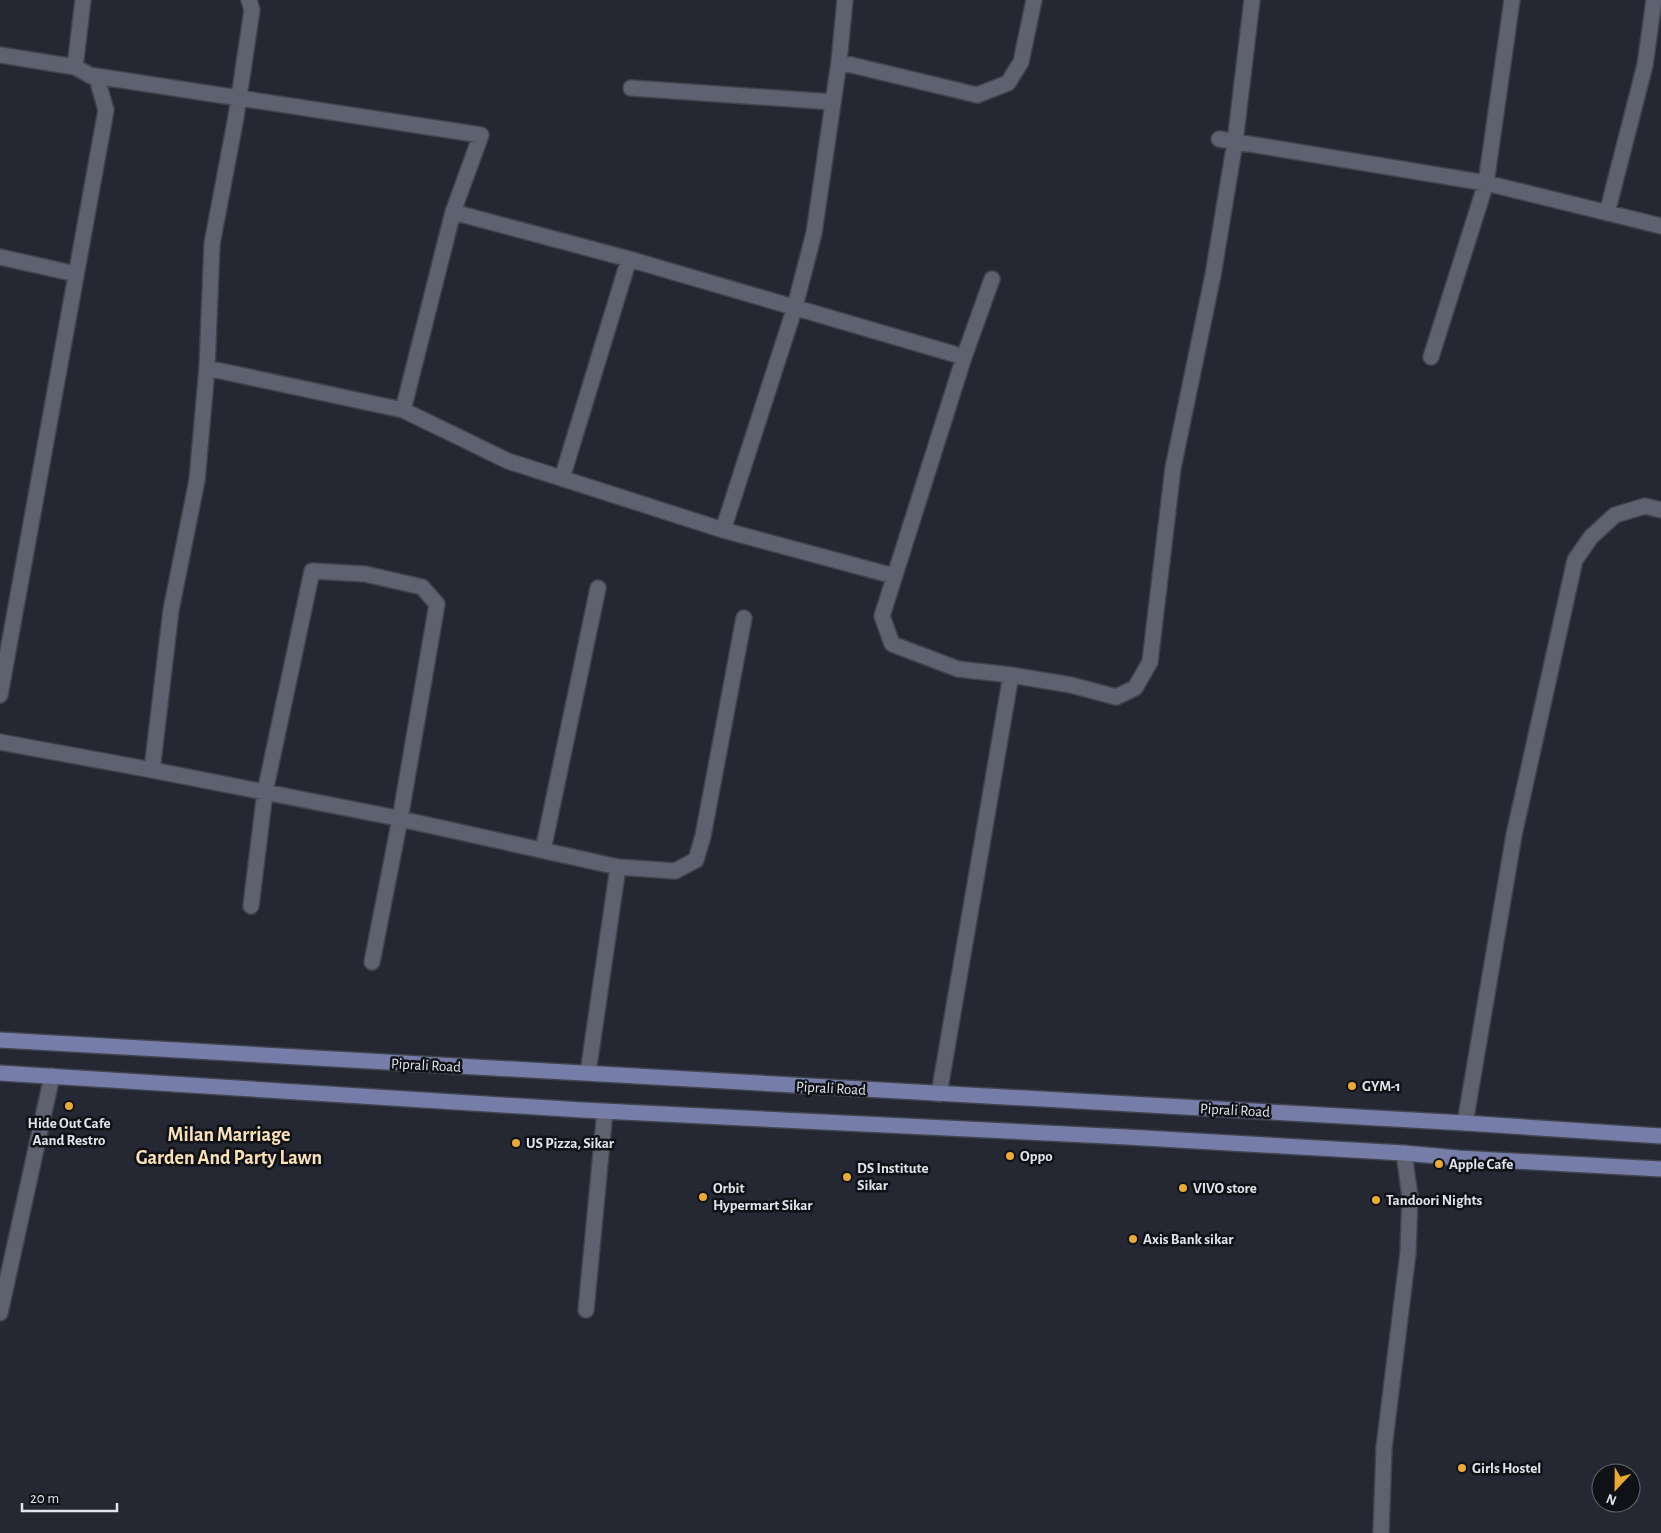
<svg xmlns="http://www.w3.org/2000/svg" width="1661" height="1533" font-family="'Alegreya Sans',sans-serif">
<style>
.lines{fill:none;stroke-linecap:round;stroke-linejoin:round}
.minor-casing{stroke:#41434d;stroke-width:18}
.major-casing{stroke:#41434d;stroke-width:18}
.minor{stroke:#5e616f;stroke-width:15}
.major{stroke:#767da9;stroke-width:15}
.poi-dot{fill:#e8ab37;stroke:#101116;stroke-width:2}
.labels{text-anchor:middle;stroke-width:5;stroke-linejoin:round;paint-order:stroke}
.street-label{font-size:15px;fill:#e2e4ec;stroke:#101116}
.poi-label{font-size:15px;font-weight:bold;fill:#e2e4ec;stroke:#101116;text-anchor:start}
.district-label{font-size:20px;font-weight:bold;fill:#fae1b8;stroke:#101116}
</style>
<rect width="100%" height="100%" fill="#252733"/>
<g class="lines">
<defs>
<path id="minor" d="M0,55L75,67L97,79L106,110L0,695
M839,62L977,95L1008,83L1021,62L1034,0
M75,67L83,0
M89,75L481,135L453,212L403,410
M631,88L833,102
M1219,139L1486,183L1661,226
M453,212L629,259L964,357
M1607,213L1645,65L1654,0
M0,257L76,274
M992,279L964,357L882,616L892,644L958,669L1011,675
M1431,357L1486,183L1512,0
M207,368L403,410L508,461L723,530L894,576
M562,478L629,259
M723,530L794,310L814,233L839,62L845,0
M0,742L152,770L387,816L618,867L675,871L696,860L703,836L744,618
M152,770L171,610L197,480L207,368L212,244L236,117L252,10L249,0
M543,850L598,588
M251,906L265,792L312,571L365,574L422,587L437,604L400,819L372,962
M588,1073L618,867
M939,1094L1011,675L1071,685L1116,697L1135,688L1150,662L1173,468L1213,275L1235,142L1252,0
M1465,1123L1514,835L1575,560L1591,537L1615,515L1645,506L1661,510
M586,1310L605,1111
M0,1313L52,1076
M1381,1533L1384,1448L1408,1253L1410,1197L1404,1153"/>
<path id="major" d="M0,1040L1465,1123L1661,1136
M0,1073L582,1110L1127,1137L1404,1153L1459,1158L1661,1169"/>
</defs>
<use href="#minor" class="minor-casing"/>
<use href="#major" class="major-casing"/>
<use href="#minor" class="minor"/>
<use href="#major" class="major"/>
</g>
<g class="poi-dot">
<circle cx="1352" cy="1086" r="5"/>
<circle cx="69" cy="1106" r="5"/>
<circle cx="516" cy="1143" r="5"/>
<circle cx="1010" cy="1156" r="5"/>
<circle cx="1439" cy="1164" r="5"/>
<circle cx="847" cy="1177" r="5"/>
<circle cx="1183" cy="1188" r="5"/>
<circle cx="703" cy="1197" r="5"/>
<circle cx="1376" cy="1200" r="5"/>
<circle cx="1133" cy="1239" r="5"/>
<circle cx="1462" cy="1468" r="5"/>
</g>
<g class="labels">
<g class="street-label">
<text transform="translate(426 1065) rotate(3)" y="5">Piprali Road</text>
<text transform="translate(831 1088) rotate(3)" y="5">Piprali Road</text>
<text transform="translate(1235 1110) rotate(3)" y="5">Piprali Road</text>
</g>
<g class="poi-label">
<text x="1362" y="1091">GYM-1</text>
<text x="69" y="1128" text-anchor="middle">Hide Out Cafe<tspan x="69" dy="17">Aand Restro</tspan></text>
<text x="526" y="1148">US Pizza, Sikar</text>
<text x="1020" y="1161">Oppo</text>
<text x="1449" y="1169">Apple Cafe</text>
<text x="857" y="1173">DS Institute<tspan x="857" dy="17">Sikar</tspan></text>
<text x="713" y="1193">Orbit<tspan x="713" dy="17">Hypermart Sikar</tspan></text>
<text x="1193" y="1193">VIVO store</text>
<text x="1386" y="1205">Tandoori Nights</text>
<text x="1143" y="1244">Axis Bank sikar</text>
<text x="1472" y="1473">Girls Hostel</text>
</g>
<g class="district-label">
<text x="229" y="1141">Milan Marriage<tspan x="229" dy="23">Garden And Party Lawn</tspan></text>
</g>
</g>
<g transform="translate(1616 1488) rotate(202)"><circle r="24" fill="#101116" stroke="#64656c"/>
<path d="M0-4L9 19L0 12L-9 19Z" fill="#e8ab37"/>
<text y="-8" font-size="14" font-weight="bold" text-anchor="middle" fill="#e2e4ec">N</text>
</g>
<path d="M22 1503v8h95v-8" fill="none" stroke="#e2e4ec" stroke-width="2.5"/>
<text x="30" y="1503" font-size="15" fill="#e2e4ec" stroke="#101116" stroke-width="4" paint-order="stroke">20 m</text>
</svg>
